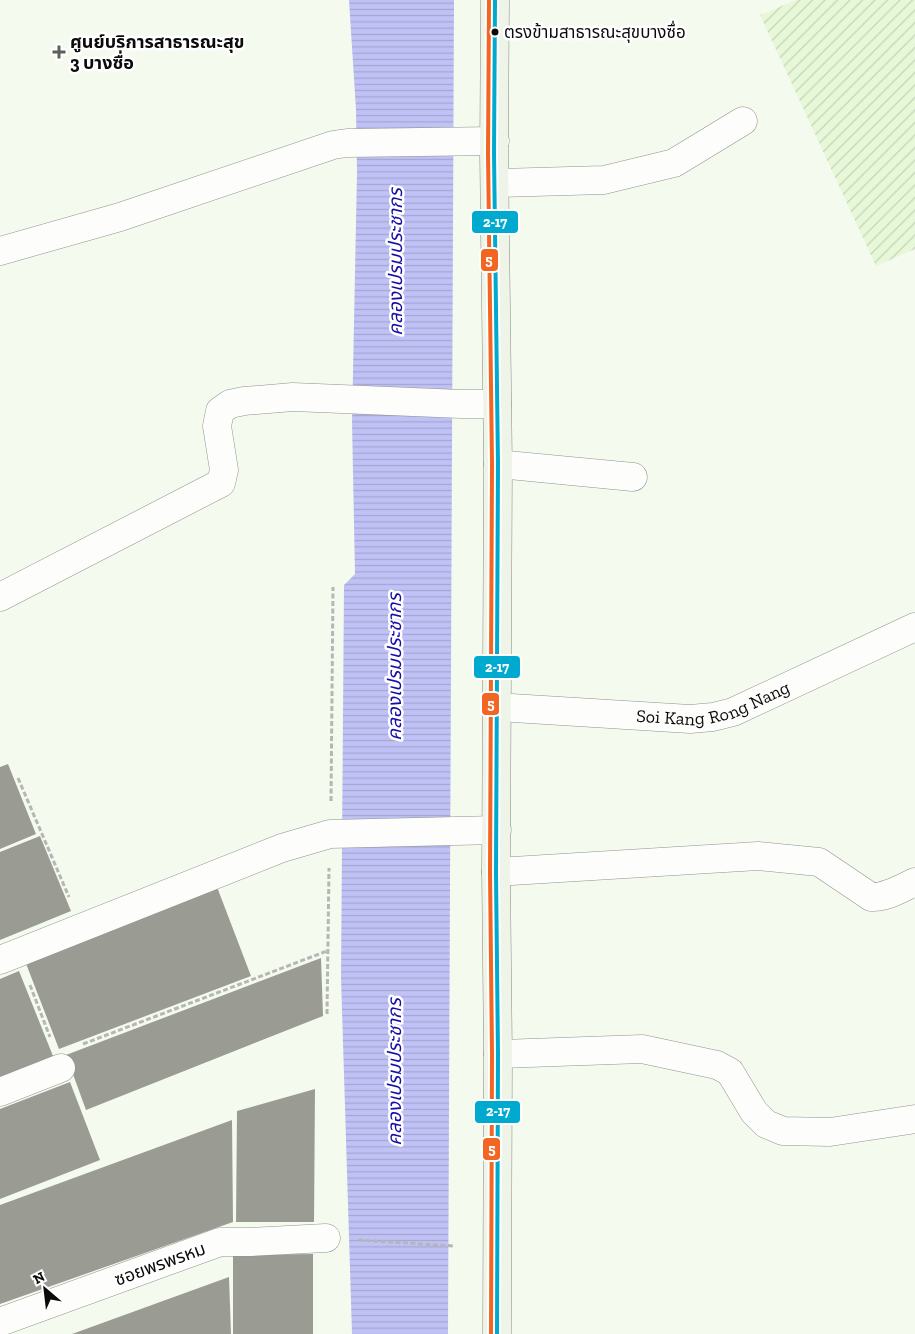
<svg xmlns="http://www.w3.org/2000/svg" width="915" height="1334" font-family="'Zilla Slab','Noto Sans Thai',serif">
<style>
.farmland{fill:url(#farmland-furrows)}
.water{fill:url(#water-rules)}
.building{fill:#9a9c94}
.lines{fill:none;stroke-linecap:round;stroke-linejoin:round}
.minor-casing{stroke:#90938d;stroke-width:29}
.secondary-casing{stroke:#878984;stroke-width:29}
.path{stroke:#b6b7b5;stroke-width:3;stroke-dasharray:5 2.5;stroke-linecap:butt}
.minor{stroke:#fdfefc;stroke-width:28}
.secondary{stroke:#eef4e8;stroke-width:28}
.bus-1-casing{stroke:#fff;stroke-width:8}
.bus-2-casing{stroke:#fff;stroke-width:8}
.bus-1{stroke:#00a9ce;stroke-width:4}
.bus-2{stroke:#f26522;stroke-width:4}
.bus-dot{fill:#0b0b0b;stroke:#fff;stroke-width:2}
.poi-dot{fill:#5d5f5a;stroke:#fff;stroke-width:2}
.labels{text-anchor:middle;stroke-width:5;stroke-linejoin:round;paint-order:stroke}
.bus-label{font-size:17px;fill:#0b0b0b;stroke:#fff;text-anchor:start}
.poi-label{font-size:18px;font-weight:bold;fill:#0b0b0b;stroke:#fff;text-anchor:start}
.street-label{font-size:18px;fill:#0b0b0b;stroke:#fff}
.water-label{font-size:19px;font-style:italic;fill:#170da4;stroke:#fff}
.line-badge{stroke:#fff;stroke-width:2}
.badge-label{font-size:14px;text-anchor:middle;font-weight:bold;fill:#fff}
</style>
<defs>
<pattern id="farmland-furrows" width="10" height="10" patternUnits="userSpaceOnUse" patternTransform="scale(1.25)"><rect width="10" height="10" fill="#e7f8d9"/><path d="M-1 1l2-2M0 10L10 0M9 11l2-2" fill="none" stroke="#c5d3b9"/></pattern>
<pattern id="water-rules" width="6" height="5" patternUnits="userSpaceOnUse" patternTransform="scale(1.25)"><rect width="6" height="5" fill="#c0c2f6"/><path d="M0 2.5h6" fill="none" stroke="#a4a5d2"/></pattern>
</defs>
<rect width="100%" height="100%" fill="#f4faee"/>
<path class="farmland" d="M796,0H915V249L876,266L760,15Z"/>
<path class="water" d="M349,0H454L448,1334H352L341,977L344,585L355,574L352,422L357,172L356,110Z"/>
<path class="building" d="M8,764L36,834L0,849V767Z
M40,836L71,911L0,940V852Z
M217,887L251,976L59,1049L25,961Z
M321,958L323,1016L86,1110L66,1055Z
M19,971L55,1061L0,1083V979Z
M70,1082L100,1160L0,1199V1109Z
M315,1089L314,1222H236L237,1111Z
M232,1120L233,1222L0,1304V1205Z
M313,1254V1334H233V1255Z
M229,1277L231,1334H72Z"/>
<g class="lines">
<defs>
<g id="minor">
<path d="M496,183L604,180L674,163L743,121"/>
<path d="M0,251L120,217L333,145L347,143L495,141"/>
<path d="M498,464L633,477"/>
<path d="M0,597L221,483L224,470L217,426L220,411L230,404L244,401L293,397L461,404H497"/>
<path id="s1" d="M497,707L690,719L713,717L733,712L915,627"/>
<path d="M496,872L758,856L819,862L871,897C886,898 902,888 915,882"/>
<path d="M0,960L282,848L330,834L497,830"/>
<path d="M498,1054L642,1049L717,1065L730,1072L754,1112L766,1124L783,1131L830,1132L915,1119"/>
<path d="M0,1092L61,1068"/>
<path d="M0,1322L220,1242H250L326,1238"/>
</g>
<path id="secondary" d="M495,0L494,153L498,464L496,872L498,1054L497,1334"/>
</defs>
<use href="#minor" class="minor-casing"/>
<use href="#secondary" class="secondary-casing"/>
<path class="path" d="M18,778L69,897
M331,801L333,587
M30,985L50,1037
M327,1014L329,868
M83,1044L327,951
M358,1240L454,1246"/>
<use href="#minor" class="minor"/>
<use href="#secondary" class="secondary"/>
<defs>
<path id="bus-1" d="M495,0L494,153L498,464L496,872L498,1054L497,1334"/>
<path id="bus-2" d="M489,0L488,153L492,464L490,872L492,1054L491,1334"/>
</defs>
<use href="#bus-1" class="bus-1-casing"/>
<use href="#bus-2" class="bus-2-casing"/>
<use href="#bus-1" class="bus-1"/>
<use href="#bus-2" class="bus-2"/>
</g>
<circle class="bus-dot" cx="495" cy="32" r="4.5"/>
<path class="poi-dot" d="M56.5 44.5h5v5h5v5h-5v5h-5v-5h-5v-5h5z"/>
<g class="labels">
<g class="bus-label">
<text x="504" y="38">ตรงข้ามสาธารณะสุขบางซื่อ</text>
</g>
<g class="poi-label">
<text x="70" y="48">ศูนย์บริการสาธารณะสุข<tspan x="70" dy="21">3 บางซื่อ</tspan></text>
</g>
<g class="street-label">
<text dy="6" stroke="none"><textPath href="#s1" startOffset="219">Soi Kang Rong Nang</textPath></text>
<text transform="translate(160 1264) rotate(-20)" y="6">ซอยพรพรหม</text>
</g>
<g class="water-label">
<text transform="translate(395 262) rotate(-90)" y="7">คลองเปรมประชากร</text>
<text transform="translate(394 667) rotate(-90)" y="7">คลองเปรมประชากร</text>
<text transform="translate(394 1072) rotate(-90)" y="7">คลองเปรมประชากร</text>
</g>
</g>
<g class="line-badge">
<rect x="471" y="210" width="48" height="24" rx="5" fill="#00a9ce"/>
<rect x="480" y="248" width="19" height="24" rx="5" fill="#f26522"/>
<rect x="473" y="655" width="48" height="24" rx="5" fill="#00a9ce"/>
<rect x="481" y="692" width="19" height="24" rx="5" fill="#f26522"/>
<rect x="474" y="1100" width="47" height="24" rx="5" fill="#00a9ce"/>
<rect x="482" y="1137" width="19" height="24" rx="5" fill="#f26522"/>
</g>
<g class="badge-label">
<text x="495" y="227">2-17</text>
<text x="489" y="265">5</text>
<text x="497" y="672">2-17</text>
<text x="491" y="709">5</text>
<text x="498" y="1116">2-17</text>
<text x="492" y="1154">5</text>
</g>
<g transform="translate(45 1289) rotate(332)" stroke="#ffffff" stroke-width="4" paint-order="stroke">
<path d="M0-4L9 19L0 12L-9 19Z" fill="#0b0b0b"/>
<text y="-8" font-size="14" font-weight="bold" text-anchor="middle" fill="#0b0b0b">N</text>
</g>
</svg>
